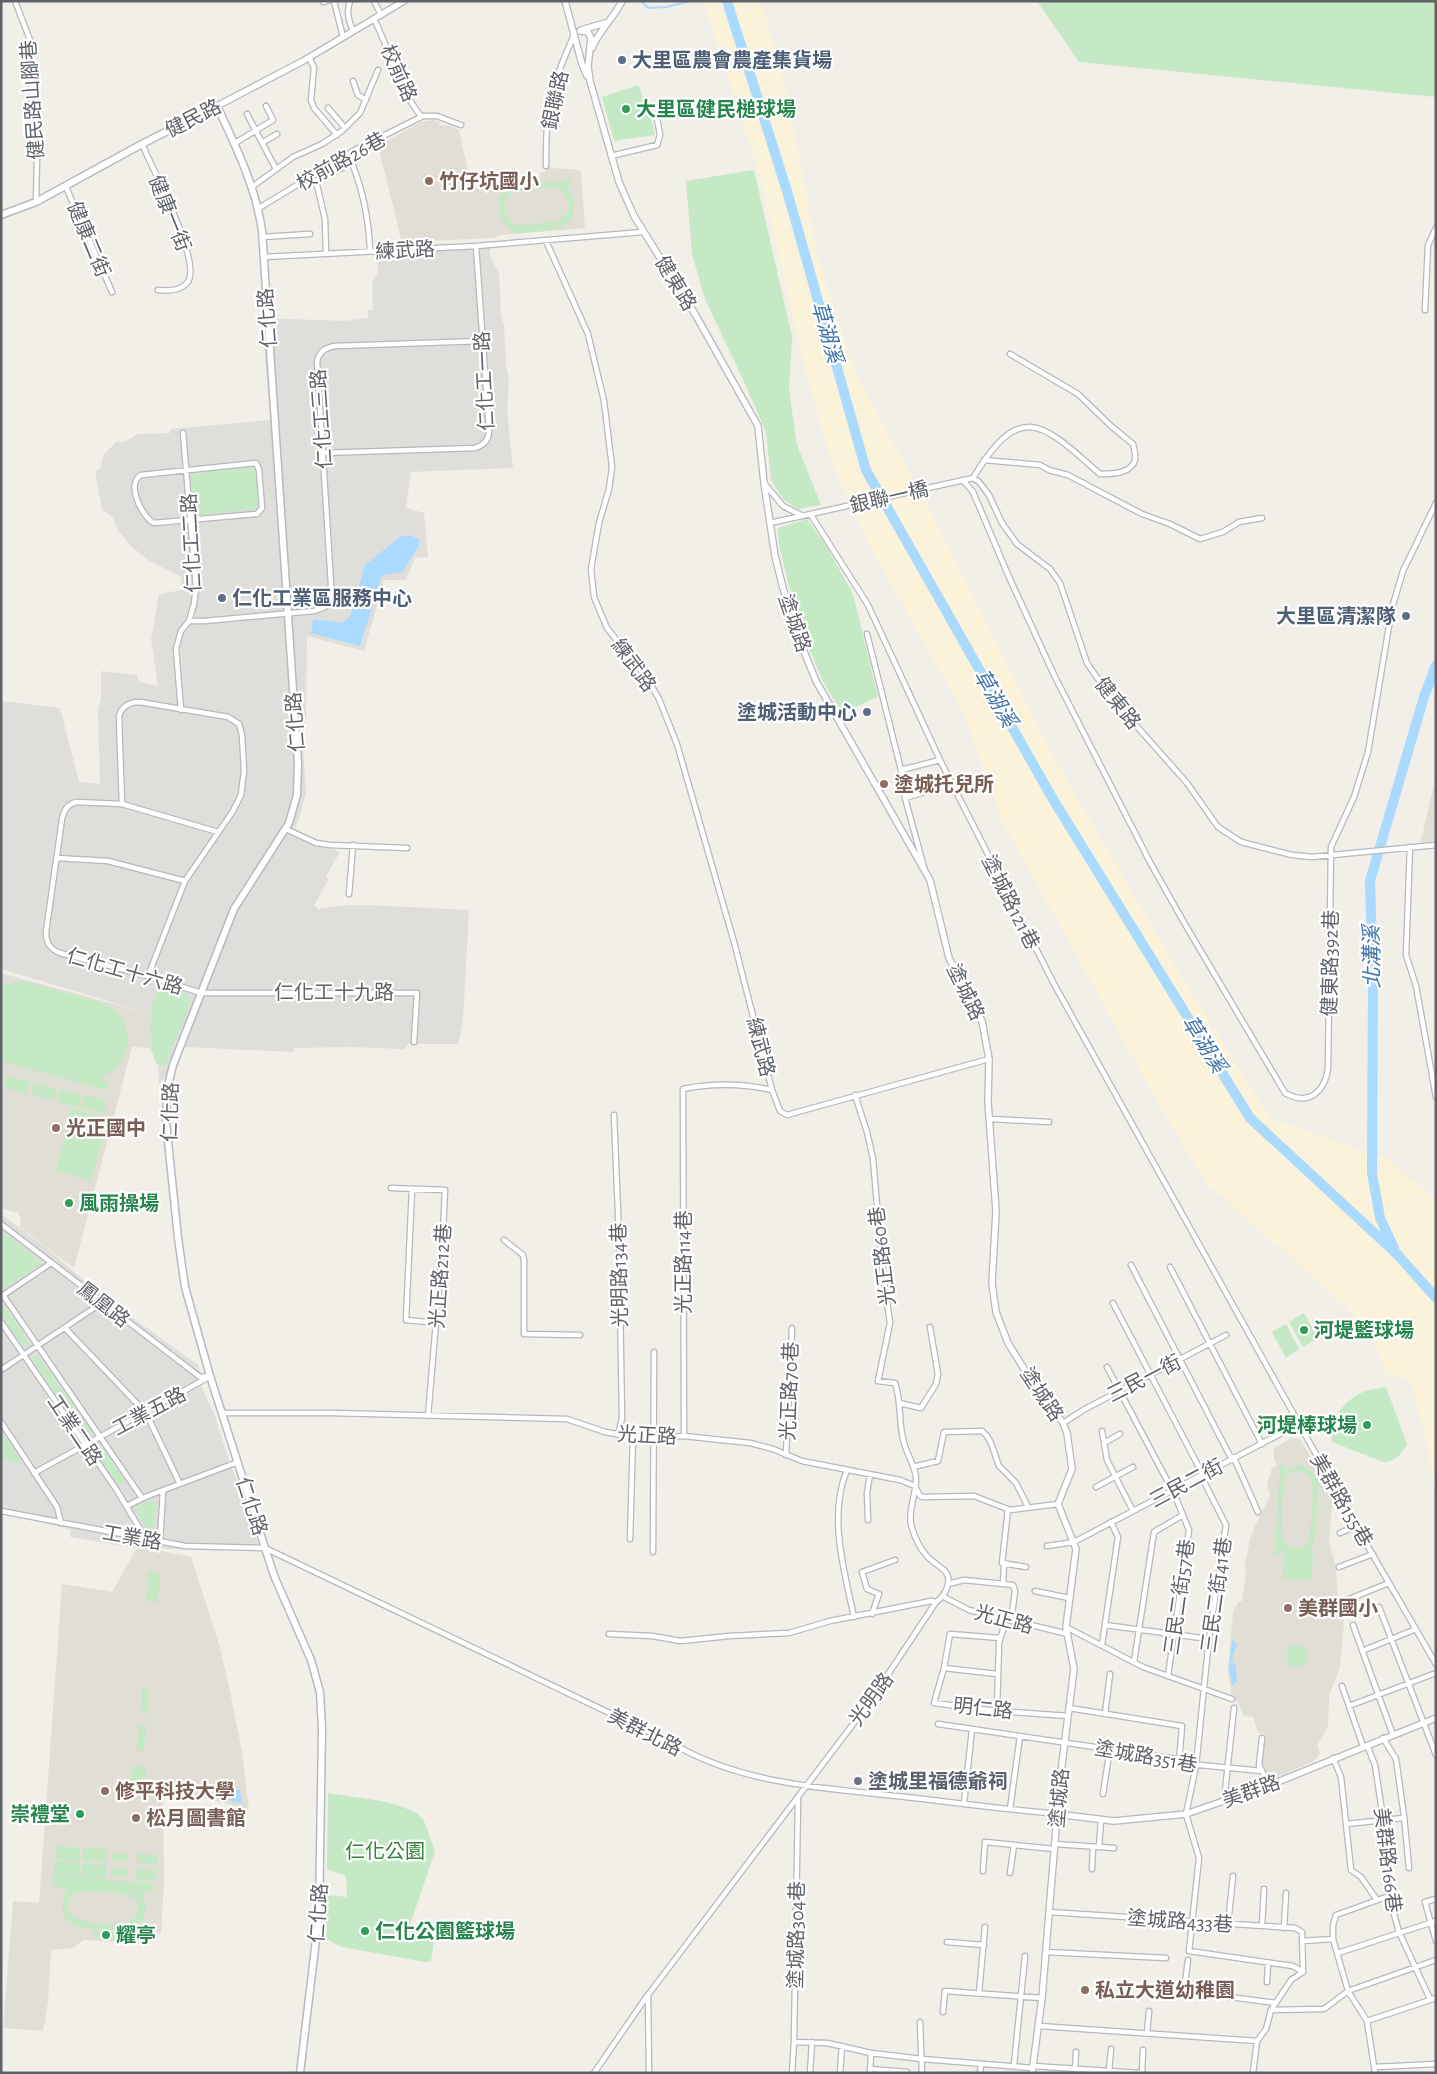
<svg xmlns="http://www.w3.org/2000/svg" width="1437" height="2074" font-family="'Alegreya Sans','Noto Sans TC',sans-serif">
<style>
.industrial{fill:#e0deda}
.education{fill:#e1ded6}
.green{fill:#c5e8c5;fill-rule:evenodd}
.sand{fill:#fbf3d9}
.water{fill:#aadaff}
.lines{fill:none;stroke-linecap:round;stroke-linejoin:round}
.stream{stroke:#aadaff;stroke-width:2}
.river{stroke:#aadaff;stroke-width:10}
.minor-casing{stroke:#b5b8bc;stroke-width:7}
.tertiary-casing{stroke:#b5b8bc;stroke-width:8}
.secondary-casing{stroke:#b6babf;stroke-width:9}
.minor{stroke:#fff;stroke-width:4.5}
.tertiary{stroke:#fff;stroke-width:5.5}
.secondary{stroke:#fff;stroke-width:6}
.service-dot{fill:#5c6f8a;stroke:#fff;stroke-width:2}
.leisure-dot{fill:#2e9e5b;stroke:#fff;stroke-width:2}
.education-dot{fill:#8d6e63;stroke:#fff;stroke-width:2}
.worship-dot{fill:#6b7280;stroke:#fff;stroke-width:2}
.labels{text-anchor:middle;stroke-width:4.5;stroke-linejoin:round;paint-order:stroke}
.service-label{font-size:20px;font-weight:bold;fill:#4e5e75;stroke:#fff;text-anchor:start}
.street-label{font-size:20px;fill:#5f6368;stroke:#fff}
.leisure-label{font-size:20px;font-weight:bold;fill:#27864d;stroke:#fff;text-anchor:start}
.education-label{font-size:20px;font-weight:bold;fill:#785e54;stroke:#fff;text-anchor:start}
.worship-label{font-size:20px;font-weight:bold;fill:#5b616d;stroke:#fff;text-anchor:start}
.park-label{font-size:20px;fill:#348238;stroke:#fff}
.water-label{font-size:21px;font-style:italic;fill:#4174aa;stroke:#fff}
</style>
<rect width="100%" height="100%" fill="#f1efe8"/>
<path class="industrial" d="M490,248V257L499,273L501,315L504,325L506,365L509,378L507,410L513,468L411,472L406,508L424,513L428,557L415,558L406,580H384L364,651L307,636L306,717L303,747L306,793L298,822L291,833L340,852L326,876L329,879L314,905L318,909L347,905H370L469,910L463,1021L458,1044H408L404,1049L349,1047L294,1048L293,1052L184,1047L169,1091L164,1078L159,1084L158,1064L150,1048L151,1014L1,969V701L60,708L79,782L100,784L98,712L101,697V671L137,675L139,682L158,686L151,639L159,594L182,590L181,577L150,561L132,547L118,531L113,518L102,509L95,471L100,469L103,455L116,442L126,441L138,434L170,433L171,429L270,420L262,318L345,321L368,318V310H373L372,283L378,274L377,254Z
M1,1214L48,1249L102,1296L198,1365L202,1380L199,1382L215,1416L231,1467L241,1488L259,1547L211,1550L135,1548L70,1537L71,1530L1,1511Z"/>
<path class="education" d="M433,120L440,122L439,125L451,126L459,130L472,189L484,186L483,181L487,180L519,182L539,180L540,172H545L546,168L573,169L581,172L585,228L501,235L493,238L402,242L378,146L421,122Z
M1436,775V841L1420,843L1423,832Z
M1,973L151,1014L150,1048L132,1047L74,1268L20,1227L21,1220L18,1213L1,1208Z
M1291,1438L1300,1439L1333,1495L1329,1540L1336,1569L1337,1588L1344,1624L1340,1667L1329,1696L1328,1726L1317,1746L1320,1754L1314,1761L1269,1781L1262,1767L1264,1734L1258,1733L1253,1717L1244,1716L1238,1702L1232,1699L1228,1670L1233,1612L1238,1602L1242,1601L1246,1575L1245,1565L1251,1535L1270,1495L1267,1485L1272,1468L1277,1465L1274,1458V1448Z
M138,1546L191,1557L219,1644L228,1682L242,1752L249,1810L163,1787L164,1884L161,1933L150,1935L149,1944L84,1940L72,1948L51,1950L48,2002L43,2031L3,2028L13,1901L39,1903L62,1584L112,1592Z"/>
<path class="green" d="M1037,1H1436V97L1079,62Z
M638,85L652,121L655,135L614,141L602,97Z
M754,170L792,337L789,391L797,445L821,505L798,509L783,499L771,480L766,432L746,386L705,299L692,254L686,181Z
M571,180L572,186H566C571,192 575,199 574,207C574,234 534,231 516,233C499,224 494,208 503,192L489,193L488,188ZM553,187C565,190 568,198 570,209L559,221L517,226C502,216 499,203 514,191Z
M251,467C259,475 261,500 256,509L196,516L194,512L191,477L193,473Z
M807,519L827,547L853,594L878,697L842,713L823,681L798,623L779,544L778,528Z
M22,981L107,1004C138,1024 133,1063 101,1078V1081L109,1083L106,1090L1,1061V986Z
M159,987C170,987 188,989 191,1002L165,1066L156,1064C148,1046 148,1003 159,987Z
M7,1076L30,1082L27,1094L4,1087Z
M34,1083L56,1089L53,1100L31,1094Z
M59,1090L82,1095L78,1107L57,1102Z
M84,1095L107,1101L104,1113L81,1108Z
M71,1108L108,1119L91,1181L56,1171Z
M1,1231L40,1261L39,1265L1,1291Z
M1,1305L5,1306L28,1341V1346H24L21,1344L1,1315Z
M1304,1313L1318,1338L1303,1347L1289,1322Z
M1286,1324L1299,1349L1286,1358L1272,1332Z
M37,1355L91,1431L89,1437L84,1435L34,1362L33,1357Z
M1386,1387L1407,1444L1399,1456L1386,1463L1332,1442C1327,1421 1345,1400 1363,1392C1370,1389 1378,1389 1386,1387Z
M1,1430L23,1464L1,1459Z
M98,1447L103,1448L125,1481L119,1486L95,1452Z
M1280,1463H1284V1471C1300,1460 1308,1466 1319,1481L1314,1545L1308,1551H1313L1312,1581L1282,1578L1285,1553L1281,1549L1280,1556L1275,1554ZM1295,1470C1302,1471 1309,1473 1311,1480C1315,1489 1310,1530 1309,1541L1306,1545L1296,1549L1286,1545L1281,1537L1283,1481L1287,1474Z
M151,1500L157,1504L154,1529L145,1527L135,1510L138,1505Z
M148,1572L160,1573L158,1602L146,1601Z
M1286 1656a11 11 0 1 1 22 0a11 11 0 1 1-22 0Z
M142,1688L149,1689L148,1714L141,1713Z
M139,1725H146L144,1751L137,1750Z
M132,1766L146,1767V1783L131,1782Z
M328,1793L381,1801L400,1806L417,1813L424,1821L435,1851L410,1925L421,1935L435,1934L431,1961L425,1962L342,1947L324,1938L327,1895L347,1897L346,1876L327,1869Z
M56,1846L80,1848V1861L55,1859Z
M83,1848L107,1849L106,1862L82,1861Z
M112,1853L128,1854L127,1861H112Z
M137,1853L158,1855L157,1864L137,1863Z
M55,1861L79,1863V1876L54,1874Z
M82,1864L106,1865L105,1878L81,1877Z
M112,1868L127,1869V1877L111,1876Z
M136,1869L157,1870L156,1880L136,1879Z
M53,1875L154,1884V1892L141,1891C149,1906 147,1924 129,1930C120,1932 110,1930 101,1929C94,1928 85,1929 78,1927C58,1921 61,1902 67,1888L53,1886ZM79,1891C93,1892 145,1887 137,1912C135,1919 129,1922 123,1924C107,1923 69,1926 68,1906C68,1897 73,1894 79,1891Z
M93,1930L119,1933V1939L93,1937Z"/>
<path class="sand" d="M703,1H761L784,83L805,187L817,255L854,370L943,536L1054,758L1175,966L1270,1118L1391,1161L1433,1199L1436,1204V1496L1424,1431L1410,1380L1387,1374L1370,1332L1344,1304L1206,1183L1157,1101L1002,821L963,712L869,545L831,461L802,357L762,182Z"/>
<path class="water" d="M410,535L420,540L417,549L402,572L382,575L360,646L311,633L313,619L342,623L351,615L365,565L400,537Z
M1232,1639L1237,1644L1231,1663L1236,1665L1237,1682L1232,1685L1229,1668Z
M224,1788L240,1790L242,1803L224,1799Z"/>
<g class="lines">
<path class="stream" d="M641,1L648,8L666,7L690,1"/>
<path class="river" d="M727,1L787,191L866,470L1054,801L1250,1118L1397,1254L1436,1298
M1394,1248L1380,1218L1372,1173L1373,983L1370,881L1424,697L1436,665"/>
<defs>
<path id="minor" d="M15,1L30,40L32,104L37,159L36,202
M334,1L343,37
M350,1C346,12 349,21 353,31
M374,1L381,15
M323,2L327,1
M374,19C389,48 400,91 421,116H437L461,125
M309,57L314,68L311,100L314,108L337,135
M353,81L358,95L366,100
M328,108L345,128
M247,114L276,169
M235,143L273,120L266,106
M262,143L277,134
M142,144C151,166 204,265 187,283C180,291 167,291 158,290
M611,156L657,145L660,135L657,118
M546,166C546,147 546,127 549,108C553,83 564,58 574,35
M66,187L112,292
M252,187L293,157L322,144L342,131L360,113L378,70
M259,208L355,150L423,116
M262,237L310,234
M546,241L588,334L604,401L612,467L609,489L599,523L591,569L594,597L607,628L647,678L659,699L677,744L734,942L772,1090
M326,254L325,219L316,181L352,163C363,191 369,221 370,251
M264,257L476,246L643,232
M1425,310L1428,245L1436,228
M323,453L475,448C485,445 489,439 489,430L476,246
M984,460L1040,465L1049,470L1068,475L1142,514L1170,524L1200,539L1223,532L1239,522L1262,518
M256,463L259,470L262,508L257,514L154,523C143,518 125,484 141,475Z
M973,478C1021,399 1042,423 1100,474C1112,474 1131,474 1135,460C1136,455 1134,448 1133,444L1111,426L1078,394L1010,354
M963,480L973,492L1009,577L1055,677L1151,864L1186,926L1285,1093C1308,1106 1324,1093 1328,1069L1331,847L1354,797L1368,752L1392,608L1403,571L1436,503
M764,483L783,506L803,516
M811,515L868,605L940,760L1054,984L1356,1526L1436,1664
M770,523L973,478L979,482L989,495L1002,523L1017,544L1050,569L1060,583L1087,663L1109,695L1187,783L1218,827L1241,842L1292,855L1312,857L1436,845
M189,621H205L314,611L323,608L330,602L331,584L317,362C319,351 325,348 335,346L482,341
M867,634L901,770L905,798L924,867
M181,710L176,649L181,631L189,621L194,604L196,587L183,433
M901,770L940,760
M905,798L952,784
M122,804L119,716C122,706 129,702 140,702L228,717L239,724L242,735L244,771L241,795L233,811L185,881L148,976
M286,829L316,843L330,845L407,848
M218,832L122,804L76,802C67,805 64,810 62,819L46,932C46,943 50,949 60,953L148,976L201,993H417L414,1042
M1410,847L1406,955L1416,986L1436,1097
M57,858L108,861L185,881
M349,894L353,845
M614,1115L619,1237L622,1418L618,1435
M990,1119L1049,1122
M391,1188L445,1190L442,1252L428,1416
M412,1189L406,1320L437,1323
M1,1224L200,1377L210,1376
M504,1240L523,1255L524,1260V1334L580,1335
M1131,1265L1230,1456L1234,1458L1258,1512
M1170,1267L1262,1444
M3,1295L142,1498
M2,1296L51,1263
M1113,1303L1203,1475
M1,1322L116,1489L146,1539
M65,1328L146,1413L180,1484
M1107,1367L1170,1486L1174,1490
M1,1370L103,1302
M899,1403L921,1408L936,1384L938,1374L930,1327
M222,1413H333L567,1419L605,1432L629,1436L653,1438L684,1436L750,1443L773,1449L802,1461L900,1480L915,1486L920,1496L923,1497L974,1496L1010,1510L1058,1504
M1,1422L57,1507L61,1523
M1063,1423L1085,1409L1226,1335
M1102,1431L1107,1460L1133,1511
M684,1436L683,1089C714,1083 741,1083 772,1090L780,1111L787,1115L989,1059
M1104,1443L1120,1434
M786,1455L792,1328
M913,1467L938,1461L944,1432L982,1431L987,1436L991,1443L999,1466L1016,1483L1028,1507
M847,1470C828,1516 844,1570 854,1617
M34,1473L209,1377
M1201,1476L1226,1525L1209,1639L1196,1766L1186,1814L1199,1858L1189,1951L1293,1966L1303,1972
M1096,1487L1133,1467
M127,1506L145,1497L238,1462
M1008,1509L1002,1563L1026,1567
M1,1511L185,1546L265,1548L670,1742C737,1783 820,1788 897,1796C950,1802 1003,1809 1056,1814
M868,1520L867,1493L870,1474
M1340,1533L1356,1526
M630,1539L633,1437
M160,1541L163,1491
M1047,1546L1074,1542L1299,1424
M653,1552L654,1352
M1339,1567L1373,1554
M948,1584L964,1580L1013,1585L1015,1591L1011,1621
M1003,1584L1004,1564
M1035,1591L1069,1598
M944,1597L969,1610L1068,1634
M1344,1601L1389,1583
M1379,1607L1436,1755
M872,1614L879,1594L867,1589L862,1572L895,1560
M1105,1625L1209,1639
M1353,1625L1393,1735
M1066,1627L1143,1667L1232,1699
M609,1634L652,1636L681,1641L729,1636L789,1633L830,1621L931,1601L936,1602
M1000,1638L950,1634L944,1668L934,1703L997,1711L1068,1716
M1102,1645L1118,1537L1111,1522
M1362,1651L1416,1629
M1134,1662L1154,1532L1183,1515
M944,1668L997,1674
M1168,1676L1189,1530L1173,1491
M1342,1686L1363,1746
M1349,1706L1436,1673
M1069,1708L1182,1726L1179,1763
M997,1711L999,1643L1006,1620
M1105,1714L1110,1674
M938,1724L1177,1759L1179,1763L1262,1771L1269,1785
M1383,1738L1396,1759L1404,1816L1409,1868
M1367,1745L1375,1765L1383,1818L1389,1896L1399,1932L1430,1999
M1333,1758L1341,1777L1351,1870L1361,1877L1377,1900
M1262,1771L1259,1766L1262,1738
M1103,1794L1110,1748
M1224,1801L1234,1708
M964,1804L972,1729
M1010,1809L1020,1736
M1346,1824L1404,1818
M1055,1844L1114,1848
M1099,1847L1101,1821
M1092,1869L1093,1847
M983,1871L985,1842L1054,1849
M1010,1873L1014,1845
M1436,1899L1425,1902L1436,1941
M1049,1912L1295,1928L1302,1932L1303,1972L1291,1980L1271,2010L1266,2029L1257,2041L1253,2073
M1228,1924L1233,1876
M1262,1926L1264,1889
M1284,1928L1286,1893
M1302,1941L1333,1939
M947,1942L984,1945
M1046,1952L1166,1958
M1338,1953L1436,1921
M1188,1960L1184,1991L1276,2003
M1267,1982L1268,1963
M979,1993L985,1927
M1271,2010L1324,2009L1348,1991L1436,1960
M943,2012L945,1991L1042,1998
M1367,2021L1436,1998
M920,2022L922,2073
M1039,2026L1257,2041
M1147,2033L1149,2011
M794,2042L827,2043L871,2053L922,2059L1033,2068
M1014,2065L1025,1956
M1033,2066L1140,2073
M1375,2067L1436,2064
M870,2069L907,2072
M1075,2069L1076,2052
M1109,2071L1111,2049
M594,2073L647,1996
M649,2073L648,1995L869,1703L936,1602C945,1596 954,1580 944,1570C938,1565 931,1561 926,1555C919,1547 915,1538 912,1528C907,1513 916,1495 916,1479C916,1467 907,1455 904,1443C898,1423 902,1403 895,1383L878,1381L890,1323L883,1274L873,1159L867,1132L855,1095
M792,2073L794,2042L798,1799
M810,2073L812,2042
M840,2073L842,2046
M870,2073L871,2053
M980,2073L981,2064
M1142,2073L1143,2050
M1375,2073L1367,2021L1348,1991L1333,1939V1925L1336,1915L1389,1896"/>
<path id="tertiary" d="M565,1L582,64L587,76
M581,30L605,23
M580,31L588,32L591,38L588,67L590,81L619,182L634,216L695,314L758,426L764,483L775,556L783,588L798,637L816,681L930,880L949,958L982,1021L989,1059L988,1102L996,1211L992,1283L996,1312L1008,1343L1026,1372L1063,1423L1067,1433L1072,1469L1058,1504L1076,1549L1066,1627L1074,1669L1060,1780L1042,1998L1032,2073
M592,48C599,30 614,18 622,1
M217,106L303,61L404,1
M1056,1814L1114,1821L1186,1814L1270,1785L1436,1718"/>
<path id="secondary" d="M1,215L36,202L142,144L217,106C236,147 256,187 262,231L298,763L297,795L289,823L234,909L173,1065L167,1090L166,1122L178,1238L185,1287L210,1376L265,1548L275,1578L311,1660L320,1692L322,1729L319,1915L300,2073"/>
</defs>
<use href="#minor" class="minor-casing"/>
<use href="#tertiary" class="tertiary-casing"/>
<use href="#secondary" class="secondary-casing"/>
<use href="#minor" class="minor"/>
<use href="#tertiary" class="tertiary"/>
<use href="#secondary" class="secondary"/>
</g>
<g class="service-dot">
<circle cx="622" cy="60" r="5"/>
<circle cx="222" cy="598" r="5"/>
<circle cx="1406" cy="616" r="5"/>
<circle cx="867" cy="712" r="5"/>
</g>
<g class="leisure-dot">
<circle cx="626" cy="109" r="5"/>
<circle cx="69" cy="1203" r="5"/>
<circle cx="1304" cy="1330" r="5"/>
<circle cx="1367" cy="1425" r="5"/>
<circle cx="80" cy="1814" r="5"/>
<circle cx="365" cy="1931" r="5"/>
<circle cx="106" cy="1935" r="5"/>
</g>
<g class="education-dot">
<circle cx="429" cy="181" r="5"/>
<circle cx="884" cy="784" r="5"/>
<circle cx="56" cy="1128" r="5"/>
<circle cx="1288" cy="1608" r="5"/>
<circle cx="105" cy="1791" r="5"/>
<circle cx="136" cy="1818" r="5"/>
<circle cx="1085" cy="1990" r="5"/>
</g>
<circle class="worship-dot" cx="858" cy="1781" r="5"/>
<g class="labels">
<g class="service-label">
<text x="632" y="67">大里區農會農產集貨場</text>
<text x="232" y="605">仁化工業區服務中心</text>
<text x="1396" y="623" text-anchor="end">大里區清潔隊</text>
<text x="857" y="719" text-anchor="end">塗城活動中心</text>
</g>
<g class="street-label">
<text transform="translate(399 73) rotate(66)" y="7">校前路</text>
<text transform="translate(32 100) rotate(-94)" y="7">健民路山腳巷</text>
<text transform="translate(555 100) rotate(-78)" y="7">銀聯路</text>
<text transform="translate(193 118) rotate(-27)" y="7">健民路</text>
<text transform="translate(341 161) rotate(-29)" y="7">校前路26巷</text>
<text transform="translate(170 213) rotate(68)" y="7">健康一街</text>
<text transform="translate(89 239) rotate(67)" y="7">健康二街</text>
<text transform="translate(405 250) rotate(-3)" y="7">練武路</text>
<text transform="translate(676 283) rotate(59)" y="7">健東路</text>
<text transform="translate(267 318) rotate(-94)" y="7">仁化路</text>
<text transform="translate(484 381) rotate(-93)" y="7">仁化工一路</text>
<text transform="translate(321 419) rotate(-94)" y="7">仁化工三路</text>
<text transform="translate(889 497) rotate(-13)" y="7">銀聯一橋</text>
<text transform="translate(191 543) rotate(-93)" y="7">仁化工二路</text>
<text transform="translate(795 623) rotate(71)" y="7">塗城路</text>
<text transform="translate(634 665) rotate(54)" y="7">練武路</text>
<text transform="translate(1118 703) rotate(51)" y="7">健東路</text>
<text transform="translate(295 722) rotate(-94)" y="7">仁化路</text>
<text transform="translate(1011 902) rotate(63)" y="7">塗城路121巷</text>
<text transform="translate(1330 963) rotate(-89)" y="7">健東路392巷</text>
<text transform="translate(125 971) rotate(16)" y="7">仁化工十六路</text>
<text x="334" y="999">仁化工十九路</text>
<text transform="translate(966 992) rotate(64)" y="7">塗城路</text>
<text transform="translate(761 1047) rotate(76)" y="7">練武路</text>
<text transform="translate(170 1112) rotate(-88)" y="7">仁化路</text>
<text transform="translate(882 1256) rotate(-97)" y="7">光正路60巷</text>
<text transform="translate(683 1262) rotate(-90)" y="7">光正路114巷</text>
<text transform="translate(619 1275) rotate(-91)" y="7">光明路134巷</text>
<text transform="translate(440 1276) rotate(-86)" y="7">光正路212巷</text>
<text transform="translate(104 1304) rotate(38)" y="7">鳳凰路</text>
<text transform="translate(1144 1378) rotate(-27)" y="7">三民一街</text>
<text transform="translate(789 1391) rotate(-88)" y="7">光正路70巷</text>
<text transform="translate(1042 1394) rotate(56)" y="7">塗城路</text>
<text transform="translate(149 1411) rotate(-28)" y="7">工業五路</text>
<text transform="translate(75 1430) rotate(56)" y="7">工業二路</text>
<text transform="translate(647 1435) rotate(3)" y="7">光正路</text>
<text transform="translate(1186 1483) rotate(-28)" y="7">三民二街</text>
<text transform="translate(1342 1500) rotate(60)" y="7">美群路155巷</text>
<text transform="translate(252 1506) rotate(72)" y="7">仁化路</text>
<text transform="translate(132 1537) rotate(10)" y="7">工業路</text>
<text transform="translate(1216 1595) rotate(-82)" y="7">三民二街41巷</text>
<text transform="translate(1179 1597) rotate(-82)" y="7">三民二街57巷</text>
<text transform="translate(1004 1619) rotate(15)" y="7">光正路</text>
<text transform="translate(871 1699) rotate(-54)" y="7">光明路</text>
<text transform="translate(983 1708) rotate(6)" y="7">明仁路</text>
<text transform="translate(645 1732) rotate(27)" y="7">美群北路</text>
<text transform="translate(1146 1756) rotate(10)" y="7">塗城路351巷</text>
<text transform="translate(1251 1791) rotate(-20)" y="7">美群路</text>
<text transform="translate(1059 1798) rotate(-85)" y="7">塗城路</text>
<text transform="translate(1388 1860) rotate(83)" y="7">美群路166巷</text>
<text transform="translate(318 1913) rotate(-86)" y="7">仁化路</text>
<text transform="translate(1180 1921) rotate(4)" y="7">塗城路433巷</text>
<text transform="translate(796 1935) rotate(-89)" y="7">塗城路304巷</text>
</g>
<g class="leisure-label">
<text x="636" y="116">大里區健民槌球場</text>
<text x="79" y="1210">風雨操場</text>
<text x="1314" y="1337">河堤籃球場</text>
<text x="1357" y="1432" text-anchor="end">河堤棒球場</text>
<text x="70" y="1821" text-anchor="end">崇禮堂</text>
<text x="375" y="1938">仁化公園籃球場</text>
<text x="116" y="1942">耀亭</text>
</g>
<g class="education-label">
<text x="439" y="188">竹仔坑國小</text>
<text x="894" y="791">塗城托兒所</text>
<text x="66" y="1135">光正國中</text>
<text x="1298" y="1615">美群國小</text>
<text x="115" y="1798">修平科技大學</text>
<text x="146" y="1825">松月圖書館</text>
<text x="1095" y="1997">私立大道幼稚園</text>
</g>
<g class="worship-label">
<text x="868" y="1788">塗城里福德爺祠</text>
</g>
<g class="park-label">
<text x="385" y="1858">仁化公園</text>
</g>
<g class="water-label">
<text transform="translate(827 332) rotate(74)" y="7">草湖溪</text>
<text transform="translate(995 698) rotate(60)" y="7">草湖溪</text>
<text transform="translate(1372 957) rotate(-91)" y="7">北溝溪</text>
<text transform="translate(1204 1044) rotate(58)" y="7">草湖溪</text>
</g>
</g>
<rect width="1437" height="2074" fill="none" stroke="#5f6368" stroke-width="5"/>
</svg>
